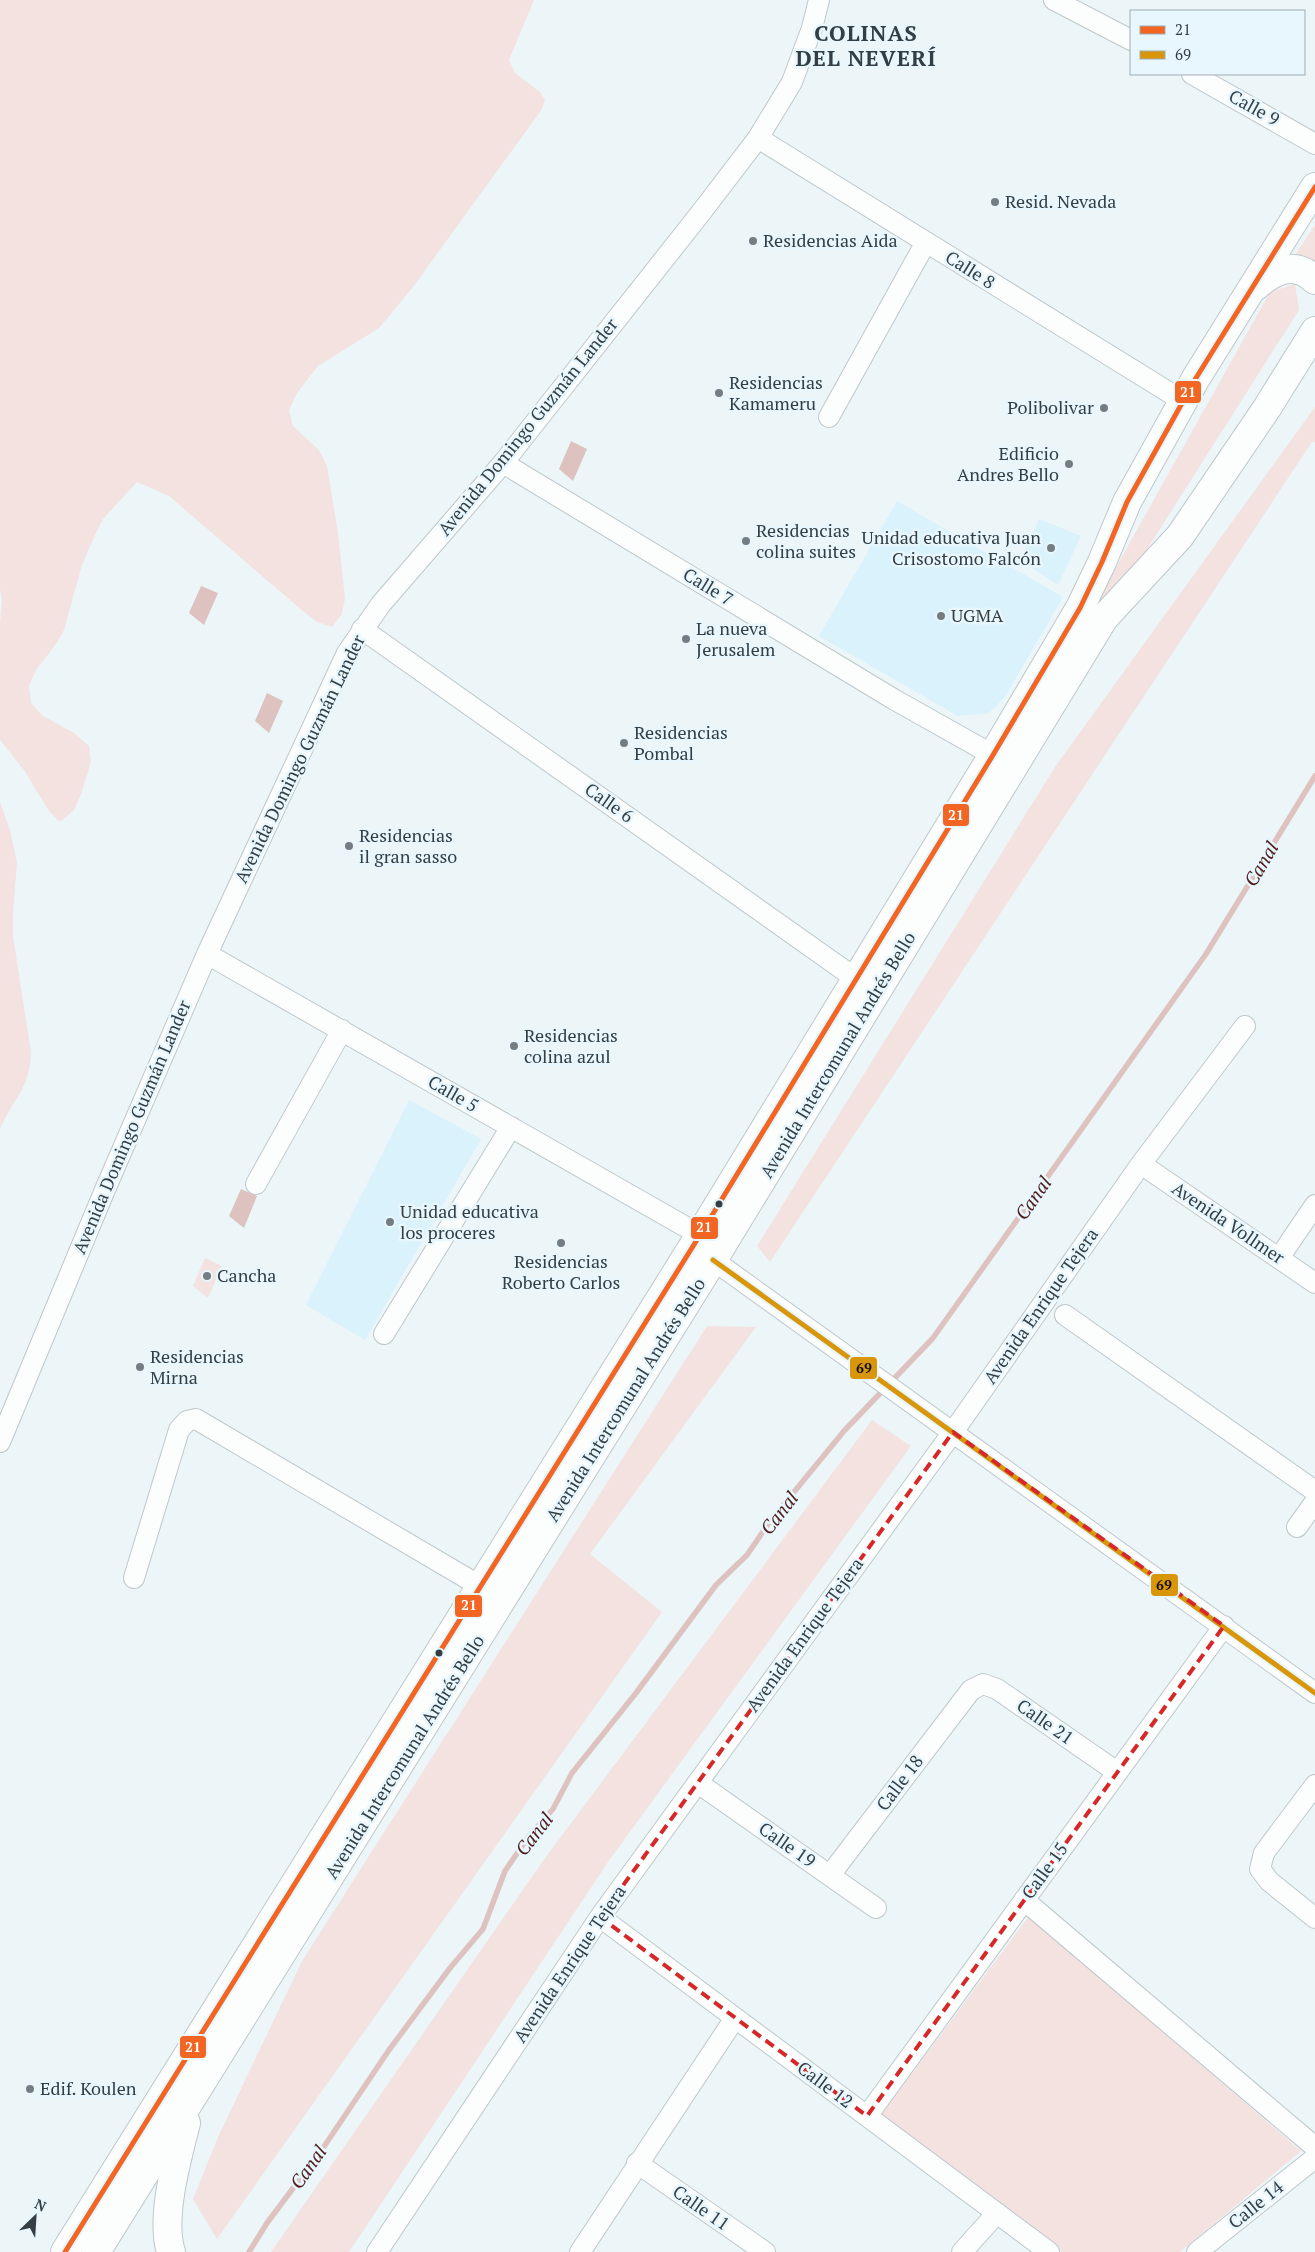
<svg xmlns="http://www.w3.org/2000/svg" width="1315" height="2252" font-family="'PT Serif',serif">
<style>
.built{fill:#daf2fb}
.green{fill:#f4e2e1}
.water{fill:#ddc2bf}
.lines{fill:none;stroke-linecap:round;stroke-linejoin:round}
.stream{stroke:#ddc2bf;stroke-width:5.5}
.street-casing{stroke:#bec7ca;stroke-width:22}
.secondary-casing{stroke:#bec7ca;stroke-width:30}
.street{stroke:#fcfefe;stroke-width:20}
.secondary{stroke:#fcfefe;stroke-width:28}
.bus-1-casing{stroke:#e7f7fd;stroke-width:9}
.bus-2-casing{stroke:#e7f7fd;stroke-width:9}
.bus-1{stroke:#f26522;stroke-width:5}
.bus-2{stroke:#da960a;stroke-width:5}
.marked{fill:none;stroke:#d62828;stroke-width:4;stroke-dasharray:10 6;stroke-linejoin:round}
.poi-dot{fill:#747e82;stroke:#e7f7fd;stroke-width:2}
.bus-dot{fill:#343e43;stroke:#e7f7fd;stroke-width:2}
.labels{text-anchor:middle;stroke-width:5;stroke-linejoin:round;paint-order:stroke}
.street-label{font-size:18px;fill:#343e43;stroke:#e7f7fd}
.poi-label{font-size:18px;fill:#343e43;stroke:#e7f7fd;text-anchor:start}
.water-label{font-size:19px;font-style:italic;fill:#501c19;stroke:#e7f7fd}
.district-label{font-size:22px;font-weight:bold;letter-spacing:1px;fill:#343e43;stroke:#e7f7fd}
.line-badge{stroke:#e7f7fd;stroke-width:2}
.badge-label{font-size:14px;text-anchor:middle;font-weight:bold;fill:#fff}
.pale-badge-label{font-size:14px;text-anchor:middle;font-weight:bold;fill:#111}
</style>
<rect width="100%" height="100%" fill="#ecf5f8"/>
<path class="built" d="M897,501L1063,597L1005,697L989,713L958,716L819,636Z
M1039,519L1081,536L1058,585L1020,560Z
M409,1100L481,1139L365,1340L306,1305Z"/>
<path class="green" d="M0,0H534L509,60L515,73L540,92L545,100L542,109L413,287L379,328L318,366L297,393L289,410L293,426L319,450L327,466L338,533L345,598L342,614L332,627L317,622L304,612L169,496L137,482L103,519L95,535L82,565L64,630L56,644L36,670L29,686L31,703L43,716L74,733L89,746L91,762L81,794L74,810L60,822L49,811L24,770L0,740V623L2,599L0,589Z
M1315,225V267L1296,253Z
M1295,284L1299,310L1130,576L1091,612L1270,292Z
M1315,407V442H1312L770,1262L757,1246L1055,767Z
M0,802L10,830L17,863L13,914V936L31,1052C31,1087 13,1099 0,1129Z
M205,1258L222,1266L208,1298L193,1286Z
M707,1326L756,1327L590,1554L662,1612L217,2239L193,2199L218,2137L302,1961Z
M872,1420L911,1446L608,1862L349,2252H271L545,1858Z
M1029,1916L1301,2151L1180,2252H1062L880,2116Z"/>
<path class="water" d="M571,441L587,449L573,481L559,469Z
M201,586L218,593L204,625L189,613Z
M267,693L283,701L269,733L255,721Z
M241,1189L257,1196L244,1228L229,1216Z"/>
<g class="lines">
<path class="stream" d="M249,2252L267,2223L321,2151L389,2050L450,1968L483,1929L505,1871L529,1836L553,1809L572,1773L636,1693L716,1585L747,1555L771,1520L844,1431L933,1338L1206,954L1315,776"/>
<defs>
<path id="street" d="M1054,0L1131,40
M1192,74L1315,144
M758,138L1183,401
M829,417L926,242
M503,463L895,700L993,755
M362,629L855,978
M207,954L700,1235
M1141,1164L1315,1283
M256,1184L342,1030
M1279,1258L1315,1205
M713,1260L1315,1693
M1065,1315L1315,1491
M384,1334L511,1127
M0,1442L104,1192L207,954L347,653L381,604L503,463L703,210L758,138L792,82L812,28L819,0
M1297,1527L1315,1502
M134,1578L179,1430L187,1421L196,1419L480,1586
M698,1783L876,1908
M1315,1785L1264,1853L1260,1869L1269,1881L1315,1918
M830,1875L971,1690L983,1684L997,1689L1117,1772
M1024,1900L1315,2147
M600,1917L1049,2252
M867,2116L1224,1626
M637,2163L765,2252
M377,2252L600,1917L953,1432L1141,1164L1245,1026
M580,2252L735,2018
M962,2252L997,2213
M1197,2252L1315,2158"/>
<path id="secondary" d="M1256,286C1274,270 1295,260 1315,280
M65,2252L700,1235L993,755L1080,608L1102,562L1127,502L1196,378L1315,187
M96,2252L713,1260L1104,618L1180,536L1267,408L1315,331
M171,2252C160,2218 177,2158 186,2123"/>
</defs>
<use href="#street" class="street-casing"/>
<use href="#secondary" class="secondary-casing"/>
<use href="#street" class="street"/>
<use href="#secondary" class="secondary"/>
<defs>
<path id="bus-1" d="M65,2252L700,1235L993,755L1080,608L1102,562L1127,502L1196,378L1315,187"/>
<path id="bus-2" d="M713,1260L1315,1693"/>
</defs>
<use href="#bus-1" class="bus-1-casing"/>
<use href="#bus-2" class="bus-2-casing"/>
<use href="#bus-1" class="bus-1"/>
<use href="#bus-2" class="bus-2"/>
</g>
<path class="marked" d="M953,1432L1224,1626L867,2116L600,1917Z"/>
<g class="poi-dot">
<circle cx="995" cy="202" r="5"/>
<circle cx="753" cy="241" r="5"/>
<circle cx="719" cy="393" r="5"/>
<circle cx="1104" cy="408" r="5"/>
<circle cx="1069" cy="464" r="5"/>
<circle cx="746" cy="541" r="5"/>
<circle cx="1051" cy="548" r="5"/>
<circle cx="941" cy="616" r="5"/>
<circle cx="686" cy="639" r="5"/>
<circle cx="624" cy="743" r="5"/>
<circle cx="349" cy="846" r="5"/>
<circle cx="514" cy="1046" r="5"/>
<circle cx="390" cy="1222" r="5"/>
<circle cx="561" cy="1243" r="5"/>
<circle cx="207" cy="1276" r="5"/>
<circle cx="140" cy="1367" r="5"/>
<circle cx="30" cy="2089" r="5"/>
</g>
<g class="bus-dot">
<circle cx="719" cy="1204" r="4.5"/>
<circle cx="439" cy="1653" r="4.5"/>
</g>
<g class="labels">
<g class="street-label">
<text transform="translate(1254 108) rotate(29)" y="6">Calle 9</text>
<text transform="translate(970 270) rotate(32)" y="6">Calle 8</text>
<text transform="translate(528 427) rotate(-51)" y="6">Avenida Domingo Guzmán Lander</text>
<text transform="translate(708 587) rotate(31)" y="6">Calle 7</text>
<text transform="translate(300 759) rotate(-64)" y="6">Avenida Domingo Guzmán Lander</text>
<text transform="translate(609 803) rotate(35)" y="6">Calle 6</text>
<text transform="translate(838 1055) rotate(-59)" y="6">Avenida Intercomunal Andrés Bello</text>
<text transform="translate(453 1094) rotate(30)" y="6">Calle 5</text>
<text transform="translate(132 1127) rotate(-67)" y="6">Avenida Domingo Guzmán Lander</text>
<text transform="translate(1228 1223) rotate(34)" y="6">Avenida Vollmer</text>
<text transform="translate(1041 1306) rotate(-55)" y="6">Avenida Enrique Tejera</text>
<text transform="translate(626 1400) rotate(-58)" y="6">Avenida Intercomunal Andrés Bello</text>
<text transform="translate(805 1635) rotate(-54)" y="6">Avenida Enrique Tejera</text>
<text transform="translate(1045 1722) rotate(35)" y="6">Calle 21</text>
<text transform="translate(405 1757) rotate(-58)" y="6">Avenida Intercomunal Andrés Bello</text>
<text transform="translate(900 1783) rotate(-53)" y="6">Calle 18</text>
<text transform="translate(787 1845) rotate(35)" y="6">Calle 19</text>
<text transform="translate(1045 1871) rotate(-54)" y="6">Calle 15</text>
<text transform="translate(570 1964) rotate(-56)" y="6">Avenida Enrique Tejera</text>
<text transform="translate(825 2085) rotate(37)" y="6">Calle 12</text>
<text transform="translate(1256 2205) rotate(-39)" y="6">Calle 14</text>
<text transform="translate(701 2208) rotate(35)" y="6">Calle 11</text>
</g>
<g class="poi-label">
<text x="1005" y="208">Resid. Nevada</text>
<text x="763" y="247">Residencias Aida</text>
<text x="729" y="389">Residencias<tspan x="729" dy="21">Kamameru</tspan></text>
<text x="1094" y="414" text-anchor="end">Polibolivar</text>
<text x="1059" y="460" text-anchor="end">Edificio<tspan x="1059" dy="21">Andres Bello</tspan></text>
<text x="756" y="537">Residencias<tspan x="756" dy="21">colina suites</tspan></text>
<text x="1041" y="544" text-anchor="end">Unidad educativa Juan<tspan x="1041" dy="21">Crisostomo Falcón</tspan></text>
<text x="951" y="622">UGMA</text>
<text x="696" y="635">La nueva<tspan x="696" dy="21">Jerusalem</tspan></text>
<text x="634" y="739">Residencias<tspan x="634" dy="21">Pombal</tspan></text>
<text x="359" y="842">Residencias<tspan x="359" dy="21">il gran sasso</tspan></text>
<text x="524" y="1042">Residencias<tspan x="524" dy="21">colina azul</tspan></text>
<text x="400" y="1218">Unidad educativa<tspan x="400" dy="21">los proceres</tspan></text>
<text x="561" y="1268" text-anchor="middle">Residencias<tspan x="561" dy="21">Roberto Carlos</tspan></text>
<text x="217" y="1282">Cancha</text>
<text x="150" y="1363">Residencias<tspan x="150" dy="21">Mirna</tspan></text>
<text x="40" y="2095">Edif. Koulen</text>
</g>
<g class="water-label">
<text transform="translate(1261 864) rotate(-59)" y="7">Canal</text>
<text transform="translate(1033 1198) rotate(-55)" y="7">Canal</text>
<text transform="translate(779 1513) rotate(-52)" y="7">Canal</text>
<text transform="translate(534 1834) rotate(-52)" y="7">Canal</text>
<text transform="translate(308 2167) rotate(-55)" y="7">Canal</text>
</g>
<g class="district-label">
<text x="866" y="41">COLINAS<tspan x="866" dy="25">DEL NEVERÍ</tspan></text>
</g>
</g>
<g class="line-badge">
<rect x="1174" y="380" width="28" height="24" rx="5" fill="#f26522"/>
<rect x="942" y="803" width="28" height="24" rx="5" fill="#f26522"/>
<rect x="690" y="1216" width="29" height="24" rx="5" fill="#f26522"/>
<rect x="849" y="1356" width="29" height="24" rx="5" fill="#da960a"/>
<rect x="1150" y="1573" width="29" height="24" rx="5" fill="#da960a"/>
<rect x="454" y="1594" width="29" height="24" rx="5" fill="#f26522"/>
<rect x="179" y="2035" width="28" height="24" rx="5" fill="#f26522"/>
</g>
<g class="badge-label">
<text x="1188" y="397">21</text>
<text x="956" y="820">21</text>
<text x="704" y="1232">21</text>
<text x="469" y="1610">21</text>
<text x="193" y="2052">21</text>
</g>
<g class="pale-badge-label">
<text x="864" y="1373">69</text>
<text x="1164" y="1590">69</text>
</g>
<rect x="1130" y="10" width="175" height="65" fill="#e7f7fd" stroke="#9fadb3"/>
<rect x="1140" y="26" width="25" height="8" fill="#f26522" stroke="#9fadb3"/>
<text x="1175" y="35" font-size="15" fill="#343e43">21</text>
<rect x="1140" y="51" width="25" height="8" fill="#da960a" stroke="#9fadb3"/>
<text x="1175" y="60" font-size="15" fill="#343e43">69</text>
<g transform="translate(35 2217) rotate(25)" stroke="#e7f7fd" stroke-width="4" paint-order="stroke">
<path d="M0-4L9 19L0 12L-9 19Z" fill="#343e43"/>
<text y="-8" font-size="14" font-weight="bold" text-anchor="middle" fill="#343e43">N</text>
</g>
</svg>
